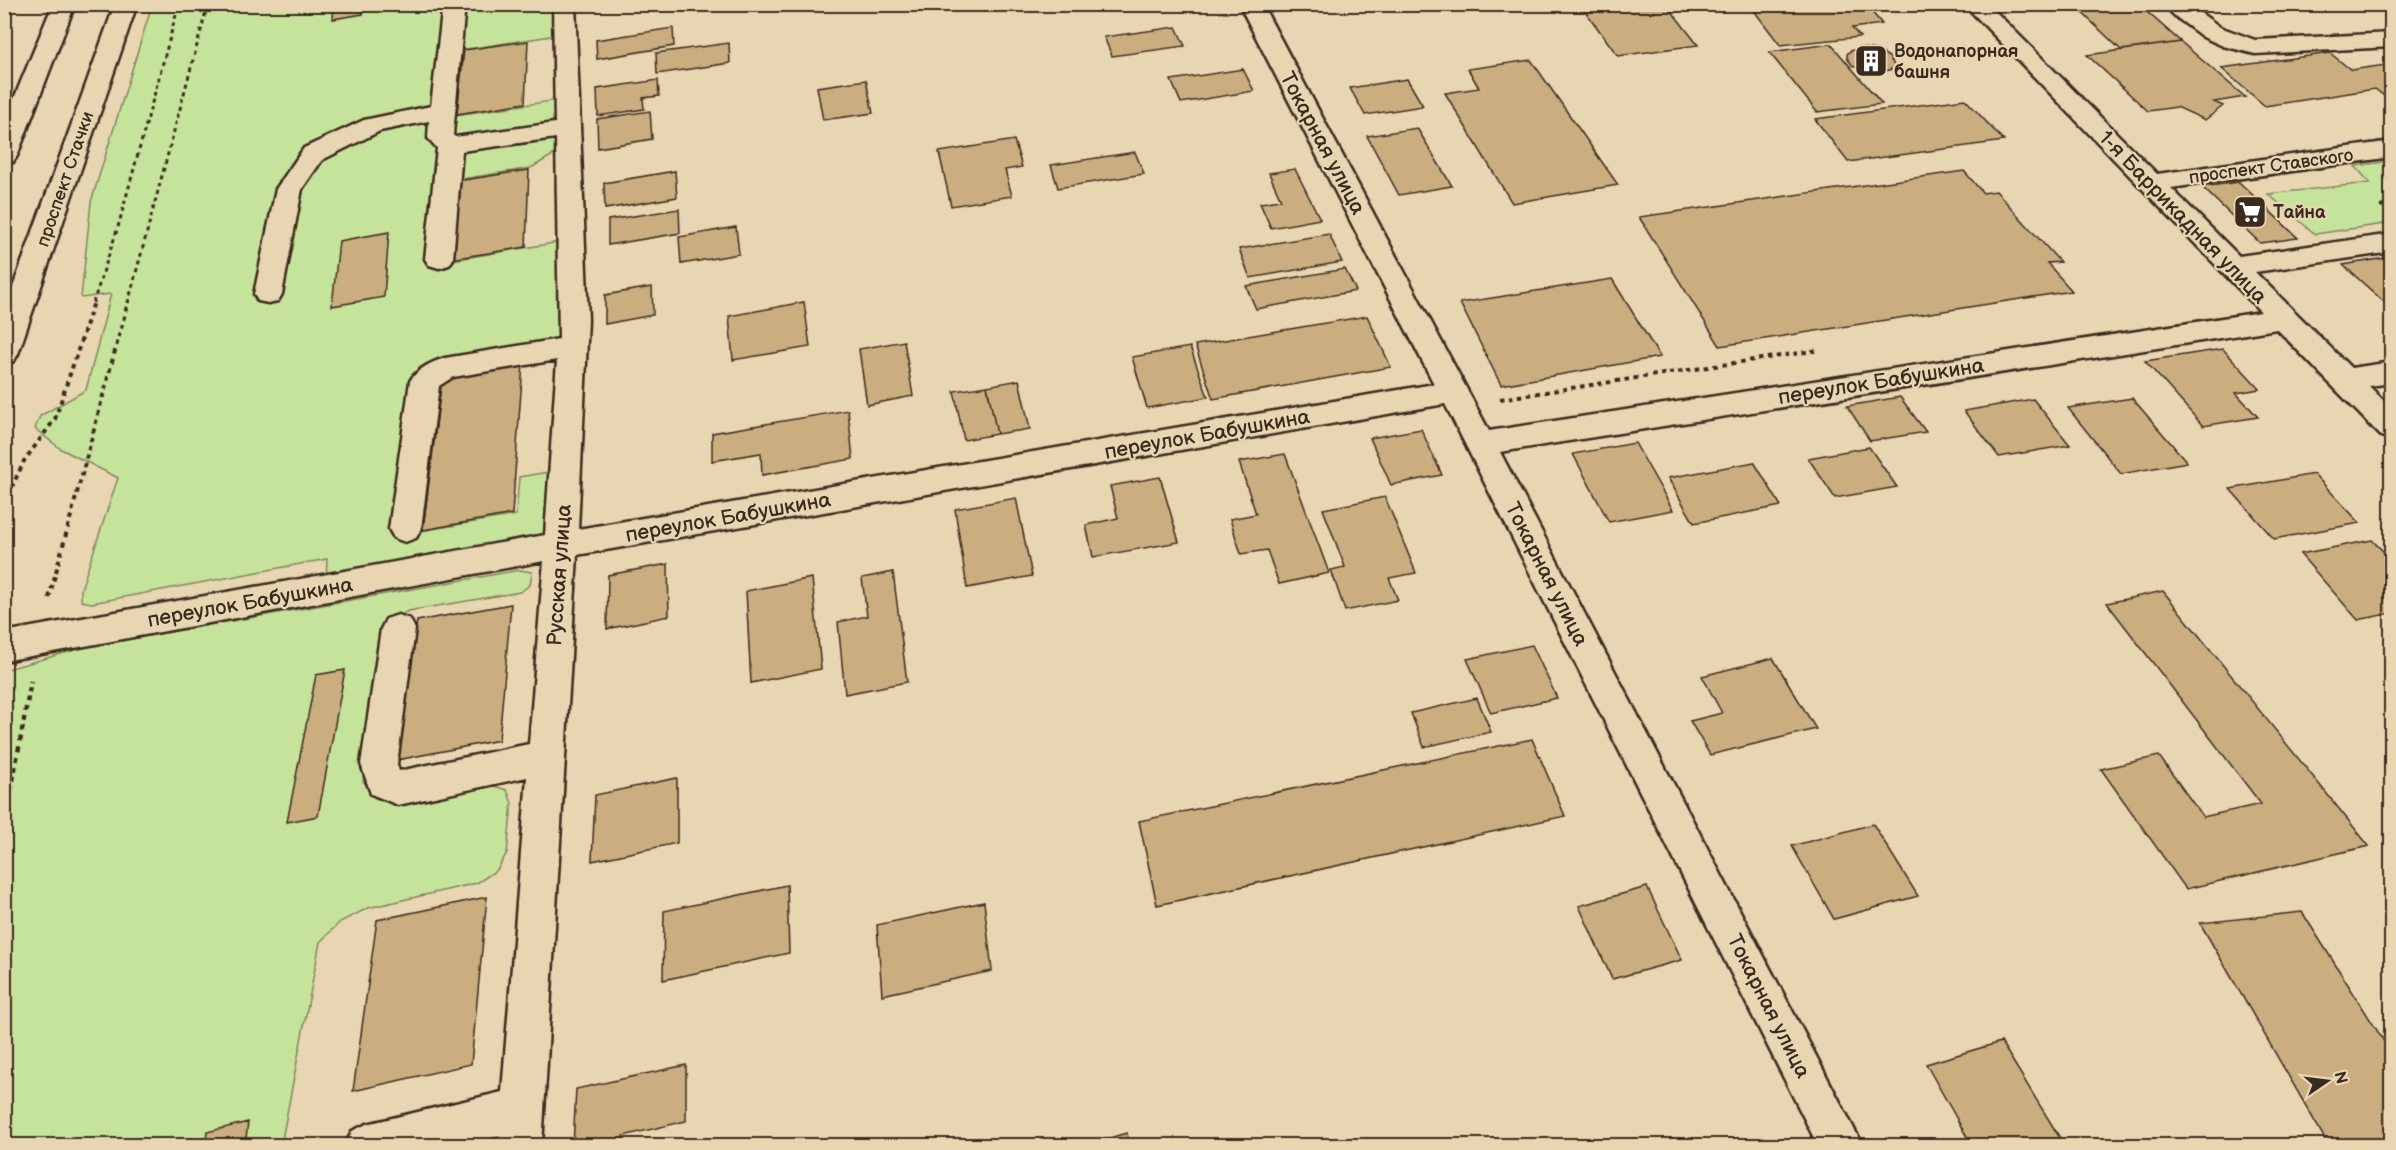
<svg xmlns="http://www.w3.org/2000/svg" width="2396" height="1150" font-family="'Balsamiq Sans',sans-serif">
<style>
.green{fill:#c6e39b;stroke:#80865c;stroke-width:1.5}
.building{fill:#cbae80;stroke:#3b2a1e;stroke-width:1.5}
.lines{fill:none;stroke-linecap:round;stroke-linejoin:round}
.minor-casing{stroke:#3b2a1e;stroke-width:5}
.major-casing{stroke:#3b2a1e;stroke-width:5}
.path-far2{stroke:#3b2a1e;stroke-width:3;stroke-dasharray:4 4;stroke-linecap:butt}
.path-far1{stroke:#3b2a1e;stroke-width:4;stroke-dasharray:4.5 4.5;stroke-linecap:butt}
.path{stroke:#3b2a1e;stroke-width:4.5;stroke-dasharray:5 5;stroke-linecap:butt}
.minor{fill:#e8d6b3;fill-rule:evenodd}
.major{fill:#e8d6b3;fill-rule:evenodd}
.labels{text-anchor:middle;stroke-width:4.5;stroke-linejoin:round;paint-order:stroke}
.far-poi-label{font-size:18px;font-weight:bold;fill:#3b2a1e;stroke:#e8d6b3;text-anchor:start}
.far-street-label{font-size:18px;fill:#3b2a1e;stroke:#e8d6b3}
.street-label{font-size:21px;fill:#3b2a1e;stroke:#e8d6b3}
</style>
<rect width="100%" height="100%" fill="#e8d6b3"/>
<filter id="ink" filterUnits="userSpaceOnUse"><feTurbulence type="fractalNoise" baseFrequency=".0167" numOctaves="2"/><feDisplacementMap in="SourceGraphic" scale="12" xChannelSelector="R" yChannelSelector="G"/><feConvolveMatrix kernelMatrix="1 2 1 2 8 2 1 2 1" color-interpolation-filters="sRGB"/></filter>
<g filter="url(#ink)">
<path class="green" d="M152,5H557V35L461,50L455,115L558,100L565,148L531,168L455,180L447,261L560,242L563,356L440,377L420,531L516,515L519,477L548,472L555,477L546,536L326,581L327,559L92,603L81,601V589L118,478L61,449L35,429L40,416L86,390L111,294L81,298L91,202Z
M2391,161V223L2315,234L2268,194L2370,183L2355,166Z
M520,570L532,572L530,585L520,592L408,611L394,619L385,628L363,781L375,798L398,804L494,786L507,790L512,803L507,853L497,870L477,883L368,908L340,922L320,942L281,1145H5L4,670L86,647Z"/>
<path class="building" d="M334,4H365L363,14L333,19Z
M1599,4H1666L1698,45L1618,56L1582,7Z
M1749,4H1865L1882,24L1852,28L1860,37L1780,45Z
M2073,4H2138L2181,42L2121,50Z
M1176,27L1185,46L1112,56L1104,37Z
M673,28L674,46L597,59L596,40Z
M528,41L525,103L457,114L464,50Z
M2181,42L2245,97L2214,102L2223,106L2205,120L2177,107L2148,111L2087,55Z
M729,43L730,63L657,74L656,53Z
M1831,44L1882,104L1817,112L1769,52Z
M1862,48L1877,50L1889,57L1894,65L1892,69L1874,74L1853,66L1847,58V54L1850,51Z
M2330,53L2351,70L2392,64V102L2375,89L2265,106L2221,68Z
M1531,60L1618,185L1512,203L1445,93L1479,88L1468,69Z
M1243,69L1254,91L1181,103L1171,80Z
M1407,79L1423,106L1365,115L1350,88Z
M658,80L659,96L643,98L644,109L598,116L597,89Z
M866,80L873,113L823,120L817,87Z
M1965,99L2004,141L1848,162L1815,119Z
M650,111L652,139L598,148L597,119Z
M1417,128L1452,186L1399,195L1367,136Z
M1014,140L1022,167L1005,170L1012,196L951,206L939,152Z
M1135,152L1144,174L1058,188L1051,165Z
M1295,169L1320,219L1271,228L1260,203L1281,200L1269,173Z
M529,170L526,247L450,259L457,181Z
M675,171L677,197L605,209L604,183Z
M1964,171L1983,193L1996,191L2060,262L2047,263L2072,291L1720,346L1639,217Z
M2239,182L2298,238L2260,243L2202,187Z
M679,209L680,233L608,245V220Z
M736,227L739,254L681,264L679,237Z
M389,232L384,297L332,306L339,241Z
M1329,234L1342,262L1250,278L1239,249Z
M2392,257V309L2343,265Z
M1345,269L1356,291L1256,309L1246,286Z
M1612,279L1660,357L1501,385L1460,303Z
M652,287L653,315L605,324V295Z
M804,302L810,347L733,360L729,316Z
M1367,316L1391,367L1213,399L1195,345Z
M904,341L913,396L867,405L859,349Z
M1190,347L1208,397L1147,408L1132,357Z
M2223,349L2260,389L2236,393L2258,417L2203,426L2145,361Z
M523,364L512,514L423,530L442,378Z
M1019,380L1030,429L997,434L987,386Z
M987,386L997,434L964,440L954,391Z
M1900,397L1926,432L1870,441L1847,406Z
M2132,398L2187,462L2121,474L2068,408Z
M2033,399L2070,445L1999,457L1964,411Z
M848,410L853,459L762,475L761,453L712,461V433Z
M1421,429L1442,475L1391,485L1370,438Z
M1635,443L1673,510L1609,522L1573,454Z
M1869,447L1897,487L1835,498L1808,458Z
M1285,454L1329,573L1279,584L1267,550L1241,554L1230,519L1256,514L1239,462Z
M1754,462L1781,506L1694,523L1668,478Z
M2314,474L2360,523L2274,539L2230,489Z
M1160,477L1179,542L1093,557L1086,525L1118,518L1110,486Z
M1385,497L1416,573L1389,578L1398,600L1345,611L1331,570L1345,567L1323,509Z
M1016,498L1032,576L967,588L955,509Z
M2372,540L2392,560V613L2358,620L2300,554Z
M668,564L669,616L607,629L608,575Z
M893,572L907,682L845,694L838,622L867,616L862,578Z
M812,578L821,669L751,683L746,591Z
M2163,591L2369,846L2186,889L2101,769L2159,756L2203,817L2261,804L2107,603Z
M511,604L499,740L397,760L417,621Z
M1532,645L1557,698L1491,713L1467,659Z
M1773,658L1816,729L1710,755L1690,721L1722,713L1702,676Z
M345,670L318,816L287,822L316,675Z
M1477,698L1491,732L1424,747L1411,713Z
M1532,739L1565,816L1157,905L1139,821Z
M677,778V843L592,861L595,795Z
M1873,824L1918,896L1834,919L1792,846Z
M787,885L789,953L663,980L664,911Z
M1647,887L1682,960L1612,979L1579,906Z
M487,897L471,1064L353,1091L377,920Z
M984,902L992,971L882,995L877,925Z
M2302,912L2392,1054V1146H2329L2200,923Z
M2001,1042L2063,1143L2056,1146H1972L1926,1064Z
M686,1065V1121L623,1136L622,1146H573L576,1089Z
M248,1122L245,1146H205L207,1132Z
M1127,1133L1130,1146H1080Z"/>
<g class="lines">
<defs>
<path id="minor" d="M443,4H465L453,135L455,137L555,123L553,4H575L588,320L578,529L1434,384L1239,4H1262L1489,431L2261,312L1964,4H1988L2157,174L2392,141V157L2171,188L2239,256L2392,234V252L2255,272L2351,368L2392,362V383L2369,386L2392,409V439L2381,436L2277,329L1500,452L1863,1146H1818L1445,404L577,555L542,1146H498L499,1136L459,1146H345L352,1131L367,1124L502,1092L527,777L398,805L371,794L361,764L381,629L386,619L398,615L410,619L415,629L397,764L399,771L529,744L544,561L4,661V632L545,535L557,360L453,377L439,386L421,529L416,538L405,542L394,538L389,529L410,381C417,369 432,362 445,358L559,339L556,138L462,151L453,259L449,265L439,268L429,265L425,259L437,148L428,138L429,121L380,131L322,160L302,189L282,294L278,301L268,303L258,301L254,294L276,189L304,148L364,120L431,106Z
M2163,4H2188L2220,27L2255,40L2392,33V47L2255,54L2223,46L2203,37L2176,17Z"/>
<path id="major" d="M53,4H75L17,156L13,162L4,164V123Z
M115,4H137L18,354L14,361L4,364V312Z"/>
</defs>
<use href="#minor" class="minor-casing"/>
<use href="#major" class="major-casing"/>
<path class="path-far2" d="M4,15L9,4
M2380,207L2392,201
M93,303L118,227L179,4
M128,303L208,4"/>
<path class="path-far1" d="M1500,399L1819,350
M4,504L24,461L55,419L94,302
M49,598L128,302"/>
<path class="path" d="M4,830L31,681"/>
<use href="#minor" class="minor"/>
<use href="#major" class="major"/>
</g>
</g>
<defs>
<symbol id="building-square" viewBox="-11 -11 22 22"><rect x="-9" y="-9" width="18" height="18" rx="4" fill="#3b2a1e" stroke="#e8d6b3"/><path d="M-4-6H4V6H1V3H-1V6H-4ZM-2.5-4.3h1.7v1.8h-1.7ZM.8-4.3h1.7v1.8H.8ZM-2.5-1h1.7V.8h-1.7ZM.8-1h1.7V.8H.8Z" fill="#fff"/></symbol>
<symbol id="supermarket-square" viewBox="-11 -11 22 22"><rect x="-9" y="-9" width="18" height="18" rx="4" fill="#3b2a1e" stroke="#e8d6b3"/><path d="M-6-5.5h2.5l.6 2H6L4.5 2H-2.5L-4.4-4H-6ZM-1.5 3.2a1.3 1.3 0 1 0 .1 0ZM3 3.2a1.3 1.3 0 1 0 .1 0Z" fill="#fff"/></symbol>
</defs>
<g fill-rule="evenodd">
<use href="#building-square" x="1852" y="42" width="38" height="38"/>
<use href="#supermarket-square" x="2231" y="193" width="38" height="38"/>
</g>
<g class="labels">
<g class="far-poi-label">
<text x="1894" y="57">Водонапорная<tspan x="1894" dy="21">башня</tspan></text>
<text x="2273" y="218">Тайна</text>
</g>
<g class="far-street-label">
<text transform="translate(2271 166) rotate(-8)" y="6">проспект Ставского</text>
<text transform="translate(65 179) rotate(-71)" y="6">проспект Стачки</text>
</g>
<g class="street-label">
<text transform="translate(1323 143) rotate(62)" y="7">Токарная улица</text>
<text transform="translate(2183 217) rotate(46)" y="7">1-я Баррикадная улица</text>
<text transform="translate(1881 381) rotate(-9)" y="7">переулок Бабушкина</text>
<text transform="translate(1207 434) rotate(-10)" y="7">переулок Бабушкина</text>
<text transform="translate(728 517) rotate(-10)" y="7">переулок Бабушкина</text>
<text transform="translate(1547 574) rotate(63)" y="7">Токарная улица</text>
<text transform="translate(559 575) rotate(-86)" y="7">Русская улица</text>
<text transform="translate(250 602) rotate(-10)" y="7">переулок Бабушкина</text>
<text transform="translate(1769 1006) rotate(63)" y="7">Токарная улица</text>
</g>
</g>
<rect width="2396" height="1150" fill="none" stroke="#e8d6b3" stroke-width="24"/>
<rect x="12" y="12" width="2372" height="1126" fill="none" stroke="#3b2a1e" stroke-width="2" filter="url(#ink)"/>
<g transform="translate(2327 1081) rotate(76)" stroke="#e8d6b3" stroke-width="4.5" paint-order="stroke">
<path d="M0-4.5L10 22L0 15L-10 22Z" fill="#3b2a1e"/>
<text y="-9" font-size="16" font-weight="bold" text-anchor="middle" fill="#3b2a1e">N</text>
</g>
</svg>
